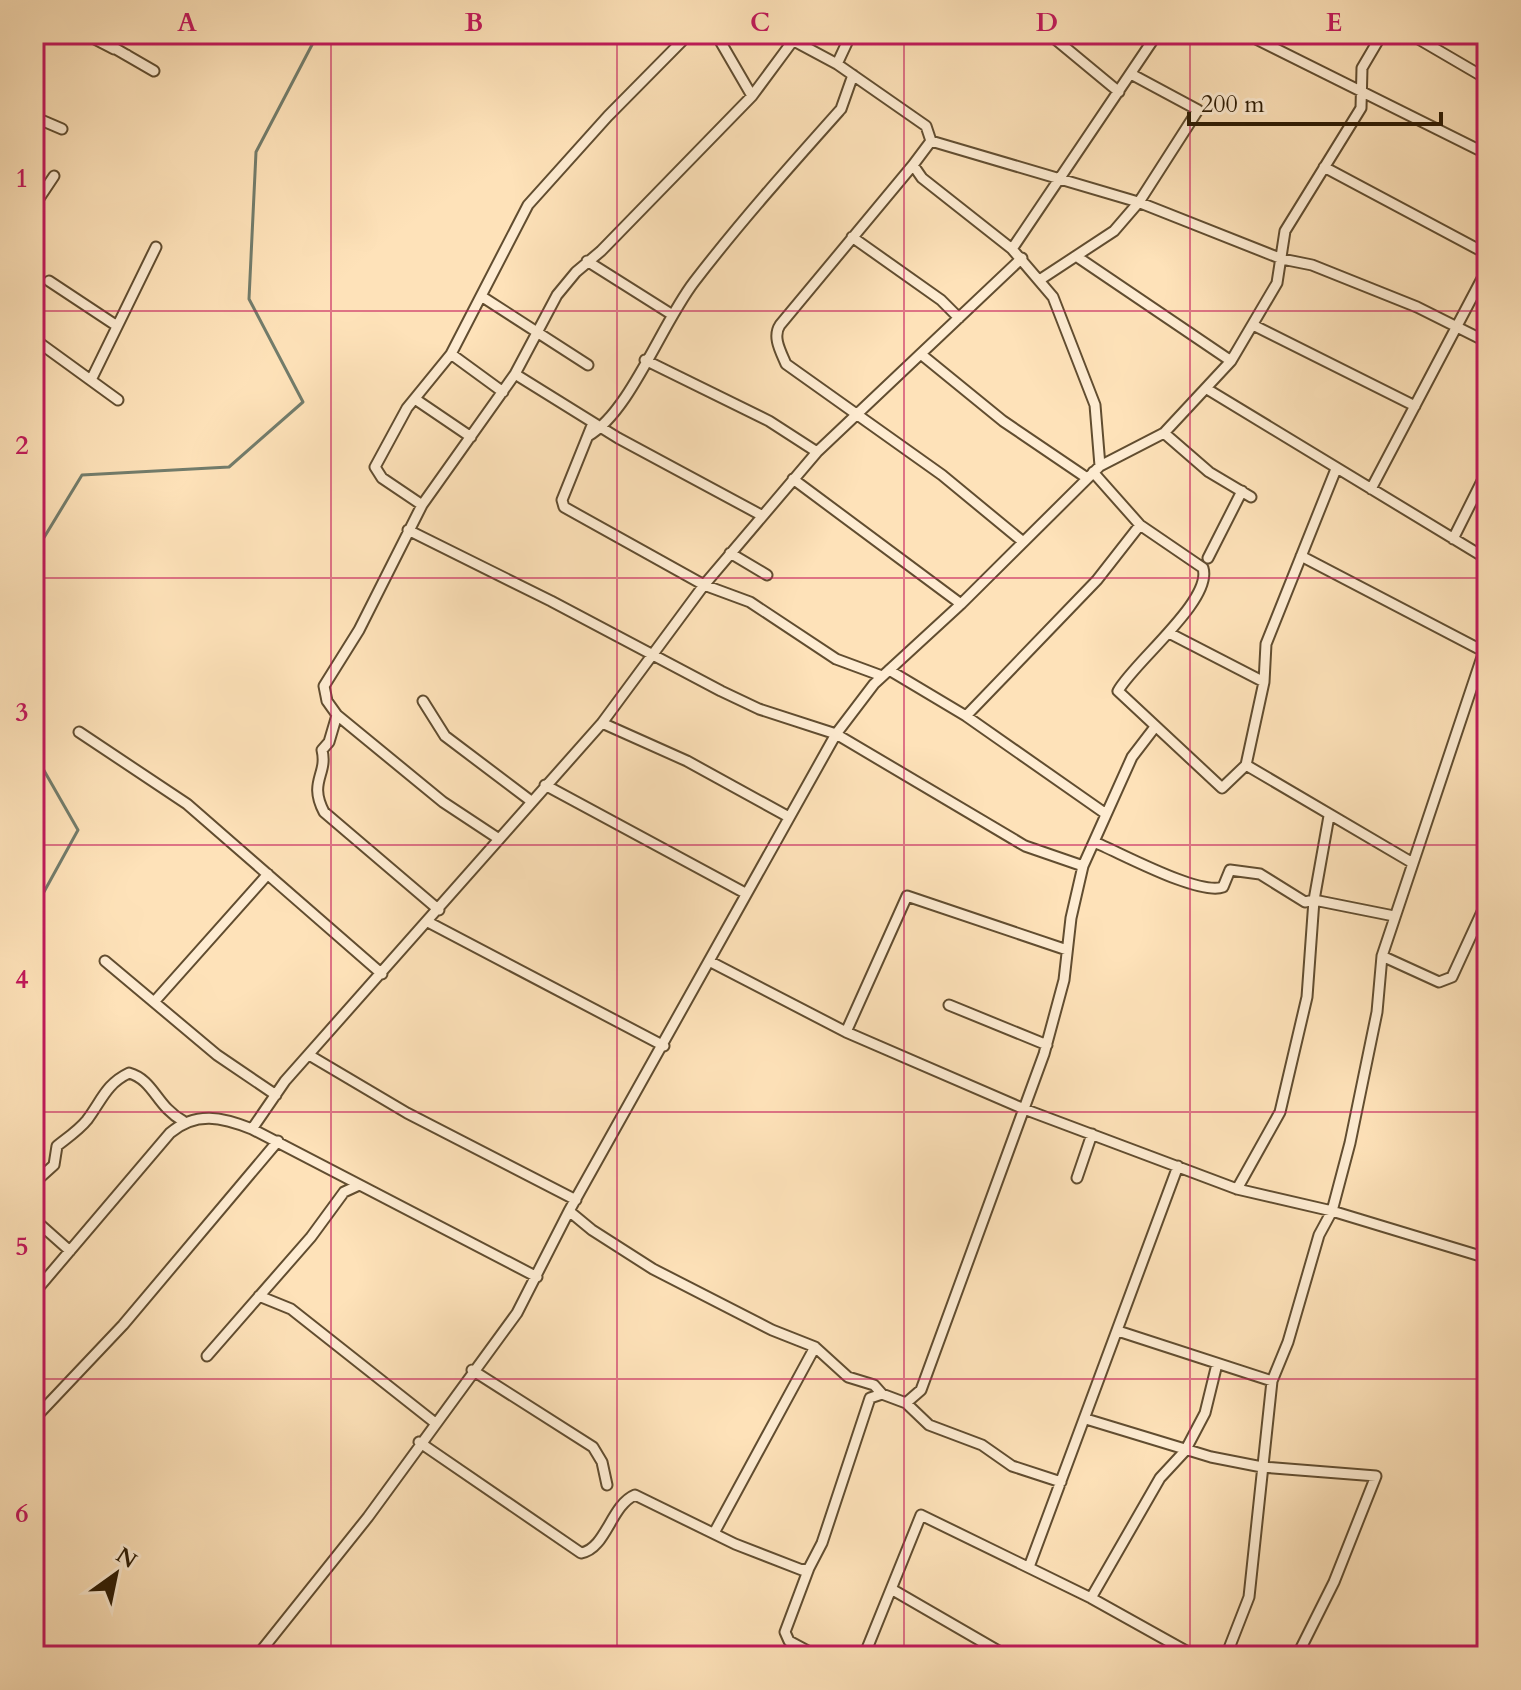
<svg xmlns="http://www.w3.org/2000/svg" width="1521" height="1690" font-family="Cardo,serif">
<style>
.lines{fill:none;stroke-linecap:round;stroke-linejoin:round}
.stream{stroke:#727c6b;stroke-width:3}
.minor-casing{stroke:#614d30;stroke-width:13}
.minor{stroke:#feecd2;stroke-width:9}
.grid{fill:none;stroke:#c2185b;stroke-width:2;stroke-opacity:0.55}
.neatline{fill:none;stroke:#c2185b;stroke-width:3}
.grid-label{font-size:26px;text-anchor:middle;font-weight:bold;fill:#c2185b}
</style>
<rect width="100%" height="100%" fill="#fee2b9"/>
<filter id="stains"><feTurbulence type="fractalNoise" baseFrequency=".0025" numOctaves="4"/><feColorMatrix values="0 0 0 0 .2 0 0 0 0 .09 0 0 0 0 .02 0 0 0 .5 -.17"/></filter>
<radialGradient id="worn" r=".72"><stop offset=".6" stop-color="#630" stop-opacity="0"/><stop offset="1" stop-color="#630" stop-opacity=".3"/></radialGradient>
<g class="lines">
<path class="stream" d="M34,554L82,475L229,467L303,402L249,299L256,152L314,41L324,34
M34,753L78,830L34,910"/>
<defs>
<path id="minor" d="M85,34L114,49
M716,34L752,96
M781,34L837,64L926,126L931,141L913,165L922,178L1012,249L1053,297L1095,405L1100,466
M1049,34L1119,92
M1246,34L1487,154
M1410,34L1487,79
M127,55L128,56L109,45L154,71
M837,64L851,34
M34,117L62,129
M931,141L1138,202L1282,259L1312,265L1417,307L1487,342
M913,165L780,325C772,337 781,352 786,364L942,475L1022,541
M1324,167L1487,254
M34,206L54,176
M852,237L941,300L959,318
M1012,249L1157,34
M1076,256L1231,361
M587,261L671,314
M1041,279L1114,231L1139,202L1198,110L1131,74
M49,281L117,326
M481,296L588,365
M1255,326L1415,406
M34,339L118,400
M451,354L503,392
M922,355L1003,421L1087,478
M645,360L769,421L817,452
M515,374L618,438L761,515
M91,380L156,247
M1207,389L1487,559
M415,399L471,437
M593,423L562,500L564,507L704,585L750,602L836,659L882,676
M1164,433L1209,472L1251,497
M588,436C630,412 661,325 694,282C740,222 791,165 841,109L853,75
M1093,472L1140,525L1203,568C1213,600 1133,663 1118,691L1222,788L1246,765L1264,682L1266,644L1336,469
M793,479L961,604
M1371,489L1487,269
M422,505L382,478L375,467L407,408L451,354L528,205L608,116L689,34
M408,530L551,601L721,691L759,709L836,734L1025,846L1083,866
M1453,539L1487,471
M730,553L767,575
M1301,556L1483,651
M1208,558L1242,491
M1169,633L1264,682
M889,670L966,716L1106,814
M423,701L445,736L531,801
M337,715L443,802L499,839
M966,716L1097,580L1140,525
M602,723L687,761L787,816
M79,732L187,804L382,974
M1246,765L1411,862
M545,785L745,893
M1094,842C1121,853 1199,896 1223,887L1230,870L1260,874L1305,902L1314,900L1394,916
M439,910L324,812C308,781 328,775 322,750L329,742L337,715L327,701L324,686L359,630L422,505L515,374L557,295L576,272L601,251L752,96L792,42
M428,922L664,1046
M1382,956L1439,982L1452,977L1487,901
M105,961L217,1055L276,1095
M709,961L846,1032L1024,1109L1237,1189L1332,1211L1487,1258
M154,1002L268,874
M949,1005L1047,1045
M846,1032L907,896L1067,950
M309,1055L407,1113L576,1200
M252,1129L285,1081L602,723L704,585L817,452L1022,258
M1077,1178L1092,1134
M34,1183L54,1165L57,1146C67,1138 79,1130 87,1120C102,1100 106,1084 129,1073C154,1080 156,1106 183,1121
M1237,1189L1280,1112L1307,997L1314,900L1329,816
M569,1211L592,1230L653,1269L772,1330L815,1347L848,1377L874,1385L882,1394L906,1403L921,1390L1044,1054L1064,980L1071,918L1083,866L1132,757L1155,727
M34,1219L70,1251
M34,1293L170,1133C196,1111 222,1117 252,1129L537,1277
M259,1296L291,1309L434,1422
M1118,1331L1272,1381
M207,1356L311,1237L344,1192L357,1186
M472,1370L593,1447L602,1462L607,1485
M906,1403L929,1425L982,1445L1012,1466L1061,1482
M34,1419L123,1325L278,1141
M1086,1419L1211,1457L1262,1467L1376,1476L1334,1582L1297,1656
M419,1442L581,1553C606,1549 611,1505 635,1495L735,1544L802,1570L809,1568
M714,1533L815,1347
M1029,1567L1178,1166
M893,1590L1007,1656
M1091,1598L1160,1478L1185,1451L1205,1413L1217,1364
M257,1656L368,1517L517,1313L569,1211L836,734L874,684L961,604L1100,466L1164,433L1231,361L1277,283L1285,231L1361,108L1362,68L1382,34
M817,1656L789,1641L785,1632L809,1568L822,1543L870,1398L882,1394
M864,1656L921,1515L1091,1598L1195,1656
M1226,1656L1249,1597L1272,1381L1288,1342L1319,1235L1332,1211L1350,1143L1377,1012L1382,956L1487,642"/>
</defs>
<use href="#minor" class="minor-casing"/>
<use href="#minor" class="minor"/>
</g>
<path class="grid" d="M331,34V1656M617,34V1656M904,34V1656M1190,34V1656M34,311H1487M34,578H1487M34,845H1487M34,1112H1487M34,1379H1487"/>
<rect width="1521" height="1690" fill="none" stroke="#fee2b9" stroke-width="88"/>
<g transform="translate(116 1574) rotate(33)" stroke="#feecd2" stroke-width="6" paint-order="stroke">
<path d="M0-6L14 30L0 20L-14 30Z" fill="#2d1b03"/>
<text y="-12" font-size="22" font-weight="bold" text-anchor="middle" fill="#2d1b03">N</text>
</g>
<path d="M1189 112v12h252v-12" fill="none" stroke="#2d1b03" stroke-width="4"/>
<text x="1201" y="112" font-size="24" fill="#2d1b03" stroke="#feecd2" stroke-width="6" paint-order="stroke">200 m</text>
<rect x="44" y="44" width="1433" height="1602" class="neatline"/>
<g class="grid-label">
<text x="187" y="31">A</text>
<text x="474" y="31">B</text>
<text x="760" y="31">C</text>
<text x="1047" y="31">D</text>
<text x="1334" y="31">E</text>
<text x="22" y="187">1</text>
<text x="22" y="454">2</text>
<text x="22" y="721">3</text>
<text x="22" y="988">4</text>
<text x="22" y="1255">5</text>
<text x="22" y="1522">6</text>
</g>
<rect width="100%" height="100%" filter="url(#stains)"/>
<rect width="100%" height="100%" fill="url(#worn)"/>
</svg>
